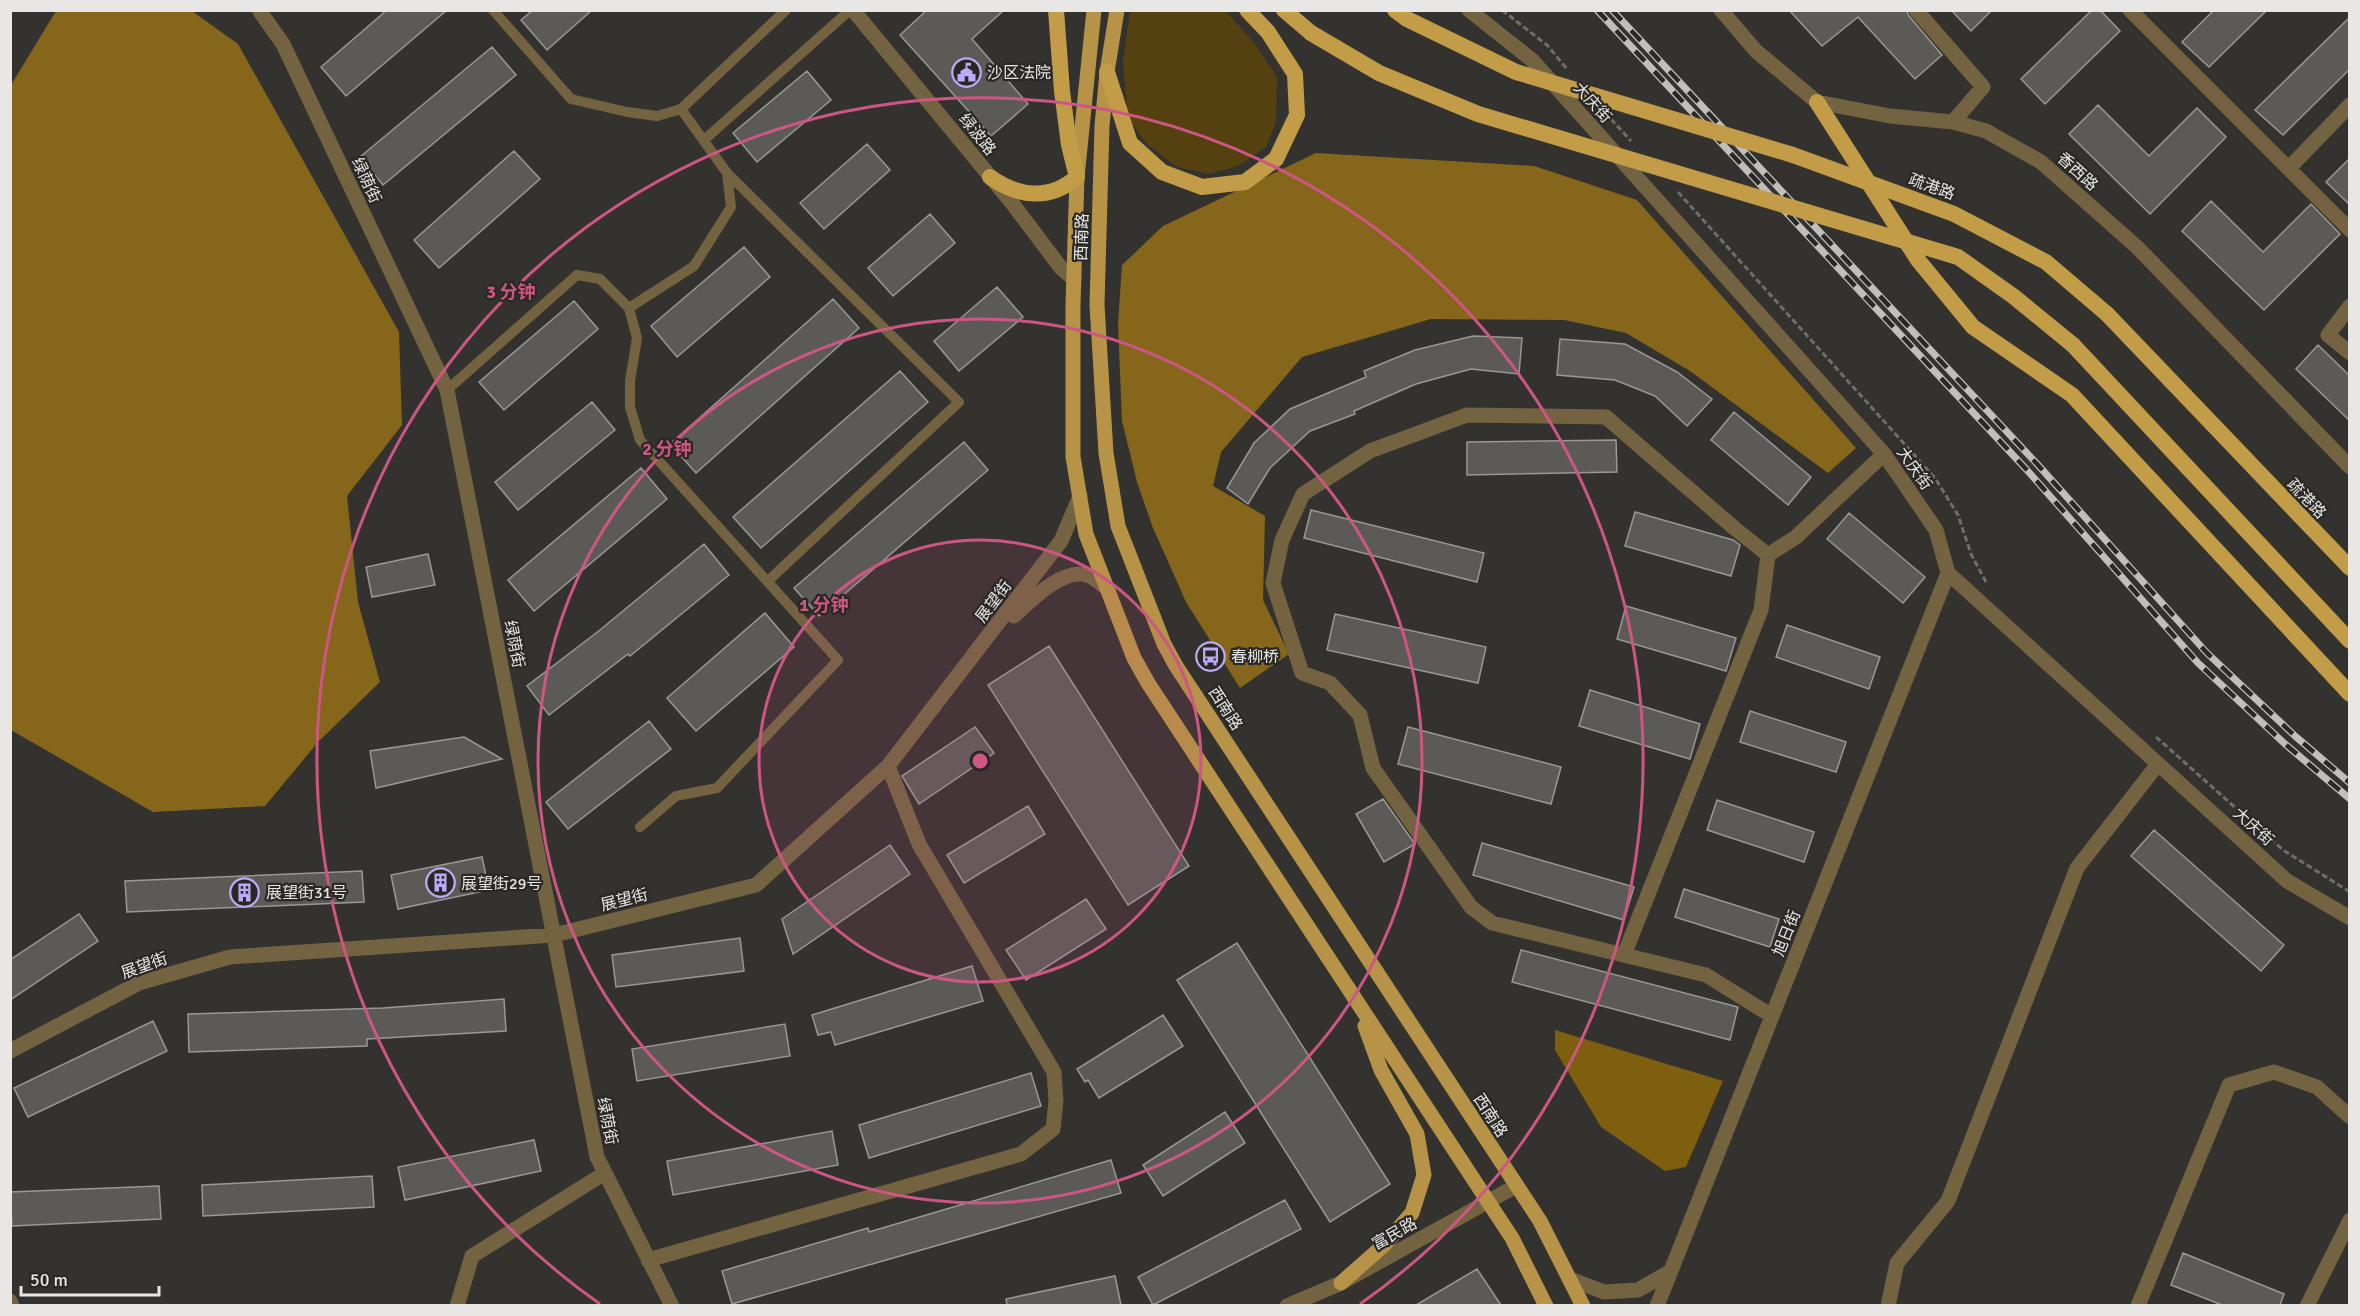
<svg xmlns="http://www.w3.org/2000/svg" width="2360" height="1316" font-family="Signika,'Noto Sans SC',sans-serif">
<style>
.green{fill:#55410f}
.forest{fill:#85661b}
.water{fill:#7e5f10}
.building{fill:#5b5a57;stroke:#999894;stroke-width:1.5}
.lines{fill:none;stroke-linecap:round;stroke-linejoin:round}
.path{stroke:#6f6e6b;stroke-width:3;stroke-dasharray:6 3;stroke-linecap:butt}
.service{stroke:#746341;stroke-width:10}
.minor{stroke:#746341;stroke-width:15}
.tertiary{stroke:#746341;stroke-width:15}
.primary{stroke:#b69346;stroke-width:15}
.trunk{stroke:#c29c46;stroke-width:16}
.rail-casing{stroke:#c0bfbd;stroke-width:7}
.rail{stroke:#292825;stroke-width:4.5;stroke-dasharray:14;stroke-linecap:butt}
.trunk-bridge{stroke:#c29c46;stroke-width:16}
.ring{fill:none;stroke:#cd5685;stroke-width:3}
.labels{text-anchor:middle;stroke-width:4.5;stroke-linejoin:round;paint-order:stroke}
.poi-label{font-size:16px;fill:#e8e7e6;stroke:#292825;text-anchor:start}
.street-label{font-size:16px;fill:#e8e7e6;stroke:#292825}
.centre{fill:#cd5685;stroke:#292825;stroke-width:3}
.ring-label{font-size:18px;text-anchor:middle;font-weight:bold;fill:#cd5685;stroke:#292825;stroke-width:4.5;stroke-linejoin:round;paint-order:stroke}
</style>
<rect width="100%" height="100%" fill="#33322f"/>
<path class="green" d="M1130,11H1226L1256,45L1277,77L1276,122L1266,147L1238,166L1209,174L1177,167L1147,144L1128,118L1123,62Z"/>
<path class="forest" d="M56,11H192L238,44L399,332L402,425L347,496L358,602L380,682L318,742L265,806L153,812L11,730V85Z
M1316,153L1534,166L1637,200L1856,448L1828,473L1690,371L1626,333L1564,320L1431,319L1302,357L1221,452L1213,486L1265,516L1263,600L1289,654L1240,688L1186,602L1153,528L1137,482L1122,421L1118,324L1122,265L1163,226Z"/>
<path class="water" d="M1555,1030L1723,1081L1686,1167L1665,1171L1601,1127L1555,1050Z"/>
<path class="building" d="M387,10H447L346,96L321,67Z
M533,10H592L547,50L521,20Z
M927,10H1004L972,39L1028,104L991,136L900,35Z
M1789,10H1906L1909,16L1942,55L1915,79L1858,17L1822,46Z
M1951,10H1992L1971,31Z
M2092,10H2100L2120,31L2045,104L2021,79Z
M2214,10H2267L2209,67L2182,42Z
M2349,18V70L2283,135L2255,110Z
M492,47L516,75L383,185L360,157Z
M807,71L831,100L757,162L733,133Z
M2098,105L2149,156L2197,108L2226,137L2150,214L2069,134Z
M867,144L890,170L824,229L800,203Z
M514,151L540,179L439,268L414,240Z
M2349,159V204L2326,182Z
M2211,201L2263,252L2311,204L2340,234L2264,310L2182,231Z
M930,214L955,243L893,296L868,268Z
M744,247L770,277L677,357L651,326Z
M997,287L1023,317L959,371L934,341Z
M833,299L859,328L696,473L670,444Z
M574,301L598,329L504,410L479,382Z
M1473,336L1522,338L1519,374L1471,369L1416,384L1354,411L1355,414L1310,431L1270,468L1248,504L1227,488L1254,443L1290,409L1366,377L1364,371L1415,350Z
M1560,339L1625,344L1677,372L1712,399L1687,426L1655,396L1615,380L1557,375Z
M2318,345L2349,375V420L2296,369Z
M900,371L928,402L761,548L733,517Z
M592,402L615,430L518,510L495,482Z
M1734,412L1811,477L1788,505L1711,440Z
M1616,440L1617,472L1467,475V442Z
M964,442L988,470L819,616L794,588Z
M641,468L667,499L534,611L508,580Z
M1311,510L1484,553L1477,582L1304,538Z
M1635,512L1733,540L1740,545L1731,576L1625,546Z
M1849,513L1925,577L1903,603L1827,539Z
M704,544L729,575L630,656L628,654L549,715L527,686L600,630Z
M428,554L435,585L372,597L366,567Z
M1626,606L1736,638L1726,671L1617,639Z
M765,613L794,647L696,731L667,698Z
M1335,614L1486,647L1478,683L1327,650Z
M1787,625L1880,657L1869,689L1776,657Z
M1049,646L1189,866L1128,905L988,685Z
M1590,690L1700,724L1690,759L1579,726Z
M1750,711L1846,742L1836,772L1740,742Z
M649,721L671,749L568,829L546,802Z
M975,727L994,753L919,804L902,776Z
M1408,727L1561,767L1551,804L1398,764Z
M464,737L502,759L376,788L370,751Z
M1383,799L1415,844L1384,862L1356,814Z
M1717,800L1814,832L1804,862L1707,830Z
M1028,806L1045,834L964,883L947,855Z
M2154,830L2284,945L2261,971L2131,856Z
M1482,843L1634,887L1624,920L1473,875Z
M890,845L910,874L793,954L782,919Z
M482,857L489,890L398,909L391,875Z
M362,871L364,902L127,912L125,881Z
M1684,889L1779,919L1770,947L1675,917Z
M1086,899L1106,929L1026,980L1006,950Z
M79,914L98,941L10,1000V960Z
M740,938L744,971L616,987L612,955Z
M1237,943L1390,1184L1330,1222L1177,980Z
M1521,950L1738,1007L1730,1040L1512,982Z
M972,966L983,1001L835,1045L831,1032L818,1035L812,1015Z
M504,999L506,1031L367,1039V1046L189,1052L188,1014L383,1008Z
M1163,1015L1183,1046L1099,1098L1088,1080L1085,1082L1077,1069Z
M153,1021L167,1051L28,1117L14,1088Z
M785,1024L790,1056L637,1081L632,1049Z
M1031,1073L1041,1106L869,1158L859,1125Z
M1225,1112L1245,1143L1163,1196L1143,1165Z
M832,1131L838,1165L673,1195L667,1161Z
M534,1140L541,1171L405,1200L398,1167Z
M1111,1160L1121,1193L732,1304L722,1271L868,1228L869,1232Z
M372,1176L374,1207L203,1216L202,1185Z
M159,1186L161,1219L12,1226L10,1192Z
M1285,1200L1301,1229L1153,1305L1138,1277Z
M2183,1253L2284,1294L2280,1305H2222L2171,1285Z
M1477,1269L1501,1305H1416Z
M1115,1276L1121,1305H1007L1006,1299Z"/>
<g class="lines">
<path class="path" d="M1502,10L1548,46L1567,69
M1611,119L1631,141
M1678,192L1935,478L1958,515L1971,554L1987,584
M2156,737L2283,850L2350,892"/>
<path class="service" d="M493,10L571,99L627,112L657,116L681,109
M704,140L850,10
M447,390L577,275L600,279L629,308
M768,581L959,402L727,173L681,109L786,10
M640,827L676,796L717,788L838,660L640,440L630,407V381L637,338L629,308L694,266L731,207L727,173"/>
<path class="minor" d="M259,10L283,44L447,390L597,1157L672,1306
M1469,10L1532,60L1884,454L1936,530L1948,573L2287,881L2350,918
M1721,10L1756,51L1817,102L1890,116L1953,122L1986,131L2041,162L2138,248L2350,467
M1916,10L1983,87L1953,122
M2130,10L2350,230
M2289,168L2350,105
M2350,306L2328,335L2350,353
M1768,555L1733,527L1606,417L1467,415L1370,451L1303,494L1282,540L1273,583L1302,673L1330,683L1360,715L1373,768L1471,907L1492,923L1706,975L1772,1016
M1014,616C1030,601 1065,565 1089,576C1095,578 1102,585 1108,589
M1624,955L1761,610L1768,555L1796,537L1884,454
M10,1051L139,983L230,957L554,935L756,885L888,766L1061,541L1080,496
M648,1260L1021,1154L1053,1129L1056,1101L1054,1072L919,844L888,766
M1570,1279L1604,1292L1638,1290L1671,1271
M10,1301L12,1306
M457,1306L472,1256L605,1173
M1657,1306L1948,573
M1888,1306L1897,1263L1948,1201L2077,868L2158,764
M2138,1306L2229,1085L2274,1072L2317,1087L2350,1117
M2307,1306L2350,1220"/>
<path class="tertiary" d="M853,10L1012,203L1061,268L1074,279
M1287,1306L1341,1283L1516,1186"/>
<path class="primary" d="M1094,10L1077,177L1073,305V457L1086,534L1134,658L1148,683L1512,1238L1546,1306
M1117,10L1107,72L1102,126L1097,305L1106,453L1118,526L1164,644L1176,666L1540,1221L1583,1306
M1341,1283L1384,1245L1412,1213L1424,1175L1417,1134L1381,1070L1365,1026"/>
<path class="trunk" d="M1284,10L1311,33
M1107,72L1130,143L1162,172L1202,187L1245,182L1276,159L1297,115L1295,74L1268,32L1247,10
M1817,102L1918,260L1973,327L2072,395L2350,694
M990,177C1018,197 1050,201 1077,177L1069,145L1062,91L1056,10
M2107,314L2350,568
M2073,345L2350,641"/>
<defs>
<path id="rail" d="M1597,10L2026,469L2198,663L2285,744L2350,799
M1612,10L2038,465L2207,653L2295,736L2350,783"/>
</defs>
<use href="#rail" class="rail-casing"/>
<use href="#rail" class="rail"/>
<path class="trunk-bridge" d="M1395,10L1407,19L1516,72L1793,155L1954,214L2046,262L2107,314
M1311,33L1379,73L1478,114L1958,257L2013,296L2073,345"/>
</g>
<circle cx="980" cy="761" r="221" fill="#cd5685" fill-opacity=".12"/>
<g class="ring">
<circle cx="980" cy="761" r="221"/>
<circle cx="980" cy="761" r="442"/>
<path d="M600 1304A663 663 0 1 1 1360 1304"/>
</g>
<defs>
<symbol id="civic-ring" viewBox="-11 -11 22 22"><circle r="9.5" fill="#292825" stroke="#bcaaf6" stroke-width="1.5"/><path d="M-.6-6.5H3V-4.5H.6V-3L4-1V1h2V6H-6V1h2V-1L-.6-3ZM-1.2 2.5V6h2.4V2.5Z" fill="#bcaaf6"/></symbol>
<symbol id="bus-ring" viewBox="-11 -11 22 22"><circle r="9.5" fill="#292825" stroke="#bcaaf6" stroke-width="1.5"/><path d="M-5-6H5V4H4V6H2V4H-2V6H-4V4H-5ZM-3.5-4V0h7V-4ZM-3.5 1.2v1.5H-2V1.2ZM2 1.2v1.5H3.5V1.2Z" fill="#bcaaf6"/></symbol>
<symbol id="building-ring" viewBox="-11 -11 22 22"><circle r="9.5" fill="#292825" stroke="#bcaaf6" stroke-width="1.5"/><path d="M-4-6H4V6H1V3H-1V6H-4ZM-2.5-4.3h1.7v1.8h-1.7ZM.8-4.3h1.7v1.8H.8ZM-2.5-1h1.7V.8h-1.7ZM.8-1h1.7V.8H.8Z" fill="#bcaaf6"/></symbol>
</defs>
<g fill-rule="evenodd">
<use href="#civic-ring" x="950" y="56" width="33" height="33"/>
<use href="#bus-ring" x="1194" y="640" width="33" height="33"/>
<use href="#building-ring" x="424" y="866" width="33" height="33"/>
<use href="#building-ring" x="228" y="876" width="33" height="33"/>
</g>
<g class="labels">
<g class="poi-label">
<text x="987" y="78">沙区法院</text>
<text x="1231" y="662">春柳桥</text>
<text x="461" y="889">展望街29号</text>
<text x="266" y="898">展望街31号</text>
</g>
<g class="street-label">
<text transform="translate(1593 102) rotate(48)" y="6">大庆街</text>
<text transform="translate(978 134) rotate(51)" y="6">绿波路</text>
<text transform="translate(2078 171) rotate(42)" y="6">香西路</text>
<text transform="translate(367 180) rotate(65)" y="6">绿荫街</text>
<text transform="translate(1932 186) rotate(20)" y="6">疏港路</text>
<text transform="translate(1081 237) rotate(-88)" y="6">西南路</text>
<text transform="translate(1915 468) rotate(55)" y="6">大庆街</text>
<text transform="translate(2307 498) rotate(46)" y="6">疏港路</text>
<text transform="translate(993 601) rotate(-53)" y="6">展望街</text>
<text transform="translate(515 644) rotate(79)" y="6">绿荫街</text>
<text transform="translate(1226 708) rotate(57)" y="6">西南路</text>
<text transform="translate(2254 826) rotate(42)" y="6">大庆街</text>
<text transform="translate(624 899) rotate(-14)" y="6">展望街</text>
<text transform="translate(1786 933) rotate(-68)" y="6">旭日街</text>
<text transform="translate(144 965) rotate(-20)" y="6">展望街</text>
<text transform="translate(1491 1115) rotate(57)" y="6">西南路</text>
<text transform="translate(608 1121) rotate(79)" y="6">绿荫街</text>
<text transform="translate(1394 1233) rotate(-29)" y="6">富民路</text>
</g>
</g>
<circle cx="980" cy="761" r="9" class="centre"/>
<g class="ring-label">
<text x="511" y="298">3 分钟</text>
<text x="667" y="455">2 分钟</text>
<text x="824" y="611">1 分钟</text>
</g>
<rect width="2360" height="1316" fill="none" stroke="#e8e7e6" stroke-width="24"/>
<path d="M21 1286v9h138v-9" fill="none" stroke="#e8e7e6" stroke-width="3"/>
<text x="30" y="1286" font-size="18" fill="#e8e7e6" stroke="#292825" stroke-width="4.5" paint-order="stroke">50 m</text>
</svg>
